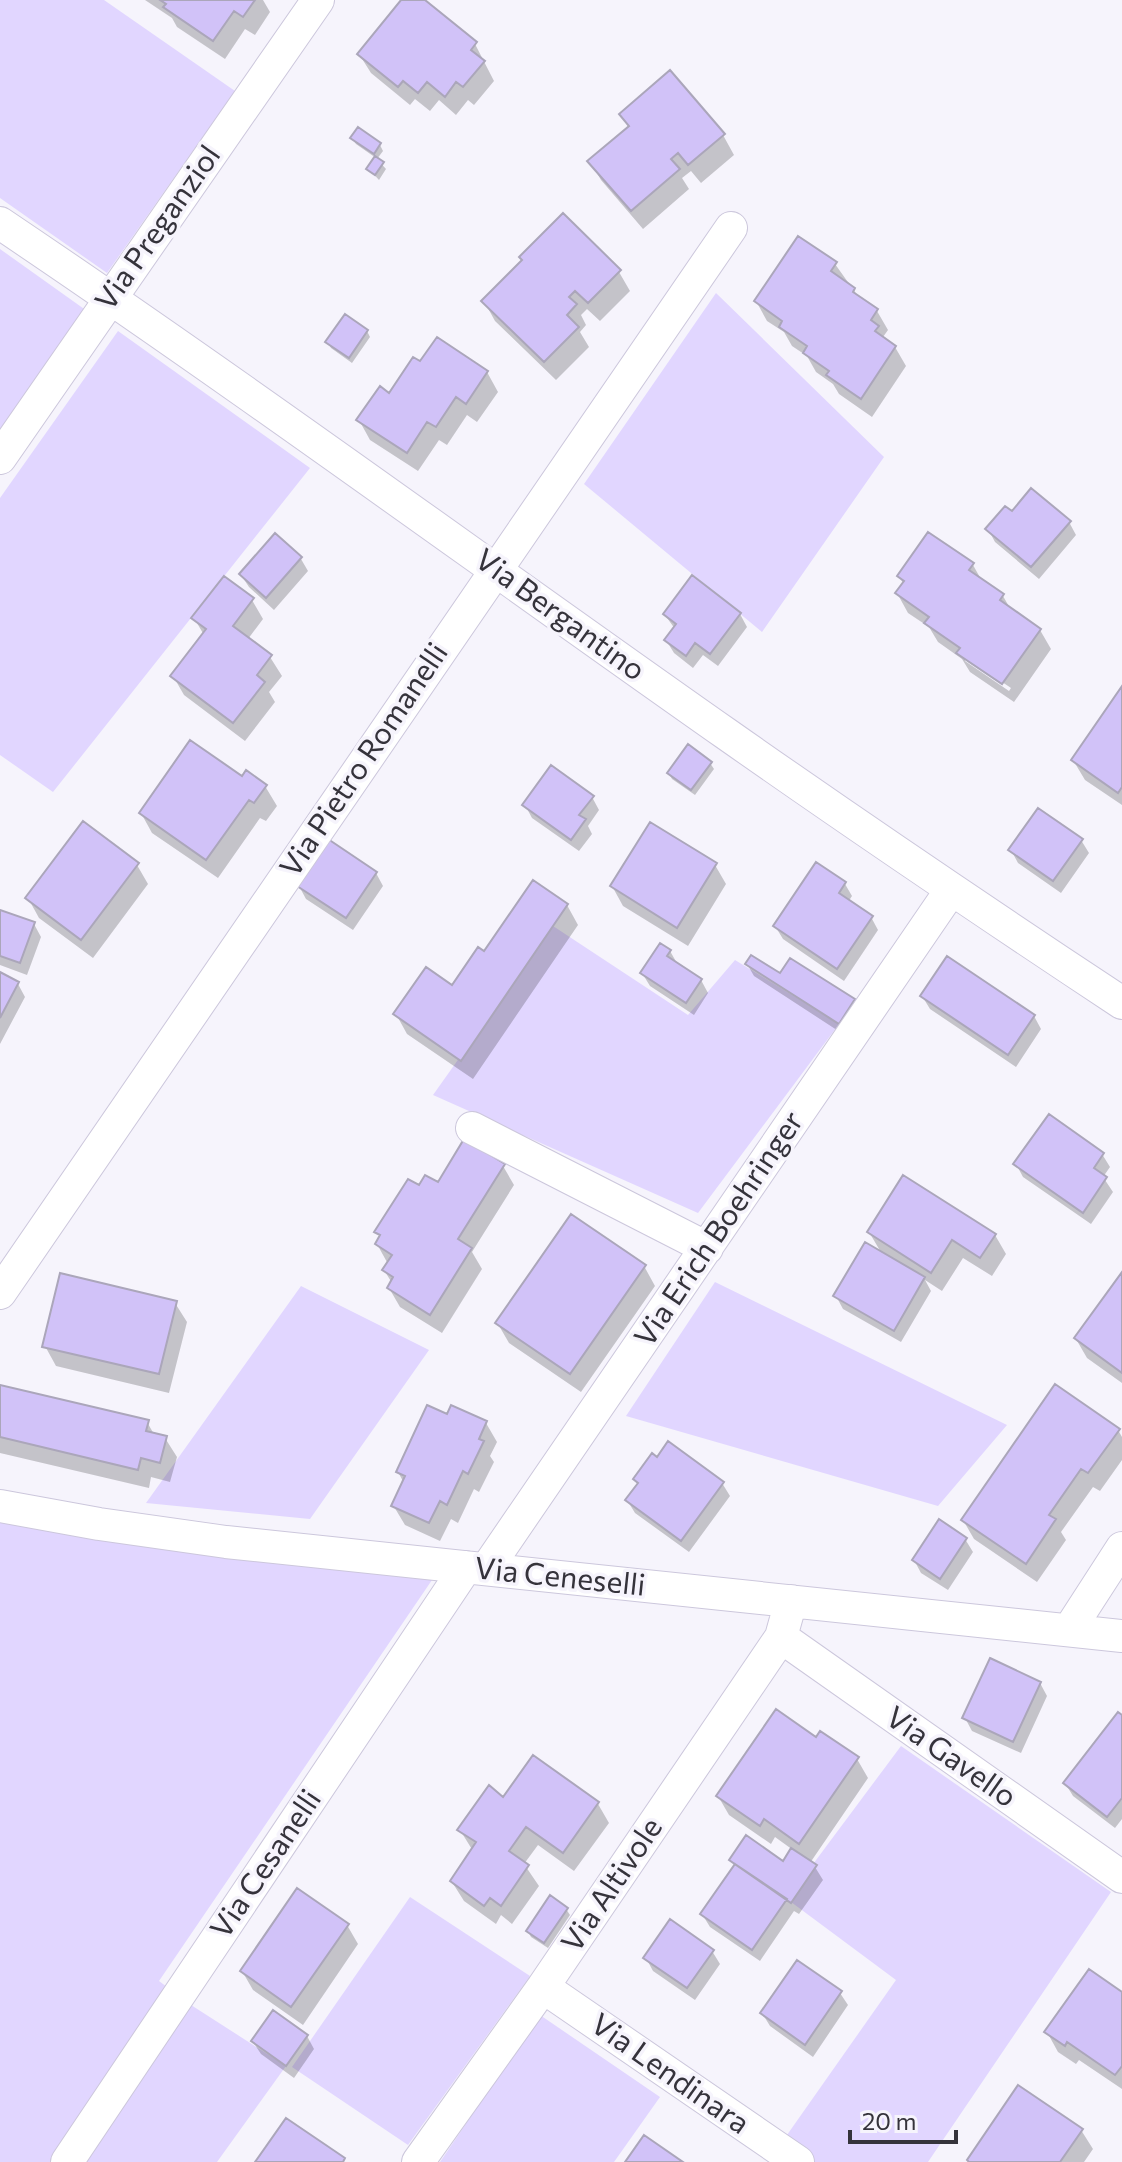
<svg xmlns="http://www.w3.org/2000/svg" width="1122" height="2162" font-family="Commissioner,sans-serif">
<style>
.green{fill:#e1d6ff}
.shadow{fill:#0003;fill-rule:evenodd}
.building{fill:#d1c2f8;stroke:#aba6ba;stroke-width:2}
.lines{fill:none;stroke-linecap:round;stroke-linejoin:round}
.street-casing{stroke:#ccc7dc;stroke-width:34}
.street{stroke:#fff;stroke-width:32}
.labels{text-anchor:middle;stroke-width:7;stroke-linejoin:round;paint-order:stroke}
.street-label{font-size:30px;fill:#35333b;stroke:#f6f4fc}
</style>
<rect width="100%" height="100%" fill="#f6f4fc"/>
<path class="green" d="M0,0H104L235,91L107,273L0,198Z
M0,249L87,311L0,433Z
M716,293L884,457L762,632L584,484Z
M118,331L310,468L53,792L0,755V498Z
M553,926L688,1015L735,960L839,1024L698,1213L433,1095Z
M715,1282L1007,1425L938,1506L626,1416Z
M301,1286L429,1350L310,1519L146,1503Z
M0,1518L432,1580L159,1981L191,2005L286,2066L217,2162H0Z
M901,1746L1111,1892L928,2162H768L896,1980L787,1899Z
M410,1897L530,1976L408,2145L292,2067Z
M540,2015L660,2097L614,2162H440Z"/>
<path class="shadow" d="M145,0H263L270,12L255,35L245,29L225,59L177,27L172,18Z
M404,0H422L475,44L494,81L474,105L468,100L456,115L439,100L430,111L415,99L410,105L371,73L359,54Z
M621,115L723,135L734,155L701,183L691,171L682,178L689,189L643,229L601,180L590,161L629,128Z
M352,138L380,145L383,151L377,159L386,169L379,180L369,169L376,158L356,144Z
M835,264L860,299L877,311L888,330L883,337L895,347L906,366L872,417L839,394L833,384L816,372L807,356L792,346L784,332L767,321L756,301Z
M619,272L630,291L600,321L587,309L581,315L586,325L580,332L589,347L556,380L495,321L484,301Z
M367,331L370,337L352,363L331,348L328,342Z
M421,364L487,372L498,392L477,422L467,415L447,445L439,440L418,471L370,440L359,420L390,395Z
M1012,514L1069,522L1076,535L1039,579L995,542L988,529Z
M301,559L308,571L274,610L249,587L241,575Z
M973,565L982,581L1003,596L1011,610L1040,630L1051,649L1014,702L970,672L962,659L938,642L929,627L908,613L897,593L904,584L899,577ZM965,657L1011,688L1009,691L965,661Z
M252,600L263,619L248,639L270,657L282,676L269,692L275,702L245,741L184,695L173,676L204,635L194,618Z
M740,614L747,627L718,666L703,655L693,668L674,653L666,640L675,629L665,615Z
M1122,689V805L1085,780L1073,760Z
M710,763L714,769L695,795L672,779L669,773Z
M242,779L265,786L277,806L266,821L260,818L218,878L152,833L141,813Z
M592,797L599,810L588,826L592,834L579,851L532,818L525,805Z
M1081,840L1089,853L1061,893L1018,863L1011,850Z
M137,865L148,884L93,958L39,918L28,898Z
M715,865L726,884L688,946L623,906L612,886Z
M376,873L383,886L353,930L306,899L299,886Z
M845,884L852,896L848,902L871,917L878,930L844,981L783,939L775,926Z
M567,905L578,925L473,1079L407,1034L396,1014L452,988Z
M0,912L34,924L41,937L27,975L0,965Z
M670,951L678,965L701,980L708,993L694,1015L650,986L642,973Z
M747,964L853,1001L861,1014L846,1036L754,976Z
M0,974L18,984L25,997L0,1044Z
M922,996L1034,1016L1041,1029L1016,1067L930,1009Z
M1102,1154L1110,1167L1103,1177L1113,1192L1091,1224L1023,1177L1016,1164Z
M503,1166L514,1185L472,1252L482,1269L442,1333L400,1307L389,1288L392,1283L384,1270L388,1264L377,1244L380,1238L377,1232L419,1188L438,1185Z
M869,1232L995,1235L1006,1254L992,1276L963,1258L942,1291L925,1280L931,1291L901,1342L843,1309L836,1296L882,1254Z
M644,1266L655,1286L581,1392L509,1343L498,1324Z
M1122,1275V1383L1087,1358L1076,1339Z
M175,1303L187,1322L169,1393L56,1366L45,1346Z
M0,1387L147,1422L155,1436L165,1438L177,1457L170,1482L151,1477L149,1488L0,1453Z
M448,1417L486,1423L497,1442L490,1456L494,1462L479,1492L474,1489L458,1523L451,1519L440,1541L405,1525L393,1505L404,1483L398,1472Z
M1118,1430L1122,1437V1460L1100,1491L1093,1487L1061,1532L1066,1540L1037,1582L974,1539L963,1520Z
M635,1479L722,1483L730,1496L689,1552L635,1513L627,1500L638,1485Z
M965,1539L973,1552L948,1590L921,1573L914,1560Z
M1040,1683L1047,1696L1021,1753L972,1731L965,1718Z
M1122,1718V1819L1115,1828L1073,1796L1065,1783Z
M816,1739L857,1759L868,1778L810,1863L815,1867L823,1880L799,1914L794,1911L760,1961L710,1927L702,1914L735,1867L731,1860L783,1863L793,1850L775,1837L771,1844L729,1815L718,1796Z
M504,1800L598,1804L609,1823L574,1871L538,1845L524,1864L539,1886L512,1924L501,1915L496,1924L464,1901L452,1882L473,1851L460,1830Z
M566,1909L570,1915L548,1948L531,1937L528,1931Z
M347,1925L358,1944L303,2025L253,1990L242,1971Z
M712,1951L720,1964L695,2000L653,1971L646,1958Z
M840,1993L848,2005L813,2057L770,2026L762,2013Z
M1122,1994V2089L1079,2060L1076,2064L1058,2052L1047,2032Z
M307,2036L314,2049L294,2078L261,2054L253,2042Z
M1081,2130L1093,2149L1084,2162H970Z"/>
<path class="building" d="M160,0H255L243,17L234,11L213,41L163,7L166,4Z
M401,0H425L477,42L471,50L485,61L463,87L456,82L445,97L427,82L418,93L403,81L398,87L357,54Z
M670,70L725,134L688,165L678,153L671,159L680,169L631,211L587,161L629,126L619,114Z
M358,127L381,143L374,154L350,138Z
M375,156L384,162L375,175L366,169Z
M563,213L621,270L588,303L575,291L569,297L577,304L567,315L579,327L544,362L481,301L522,260L519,257Z
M798,236L837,262L831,271L855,288L853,292L878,309L871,320L879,326L875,331L896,346L861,399L826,375L829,371L803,353L807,346L779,327L782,321L754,301Z
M345,314L368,330L349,358L325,342Z
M437,337L488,371L466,404L456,397L436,427L427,422L407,453L356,420L380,386L389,393L413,357L420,361Z
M1031,488L1071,521L1031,567L985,529L1005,506L1012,511Z
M928,532L974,563L969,570L1004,594L1000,600L1041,629L1002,684L956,653L960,648L924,623L929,617L895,593L904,581L897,576Z
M275,533L302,557L266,598L239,574Z
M692,575L741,613L710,654L695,643L686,656L664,640L676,624L663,614Z
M224,576L254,598L233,626L272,655L257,675L265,682L233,723L170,676L206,629L191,618Z
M1122,686V787L1118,793L1071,760Z
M190,740L242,776L246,770L267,785L254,803L249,800L206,860L139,813Z
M688,744L712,762L691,790L667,773Z
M551,765L594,796L579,815L586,819L571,840L522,805Z
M1038,808L1083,839L1053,881L1008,850Z
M83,821L139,863L81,940L25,898Z
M650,822L717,863L677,928L610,886Z
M328,839L377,872L346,918L297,886Z
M816,862L846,882L839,893L873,916L837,969L773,926Z
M533,880L568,904L461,1061L393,1014L426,967L452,985L478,947L484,951Z
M0,910L35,922L20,963L0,956Z
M660,943L671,950L667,956L702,979L686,1003L640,973Z
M751,955L780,973L790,958L855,999L839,1024L745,964Z
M947,956L1035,1015L1008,1055L920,996Z
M0,972L19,982L0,1018Z
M1049,1114L1104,1153L1094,1168L1107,1177L1083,1213L1013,1164Z
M464,1139L505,1164L458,1239L472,1248L430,1315L387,1288L393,1277L382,1270L392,1255L375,1244L380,1235L374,1232L408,1179L419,1185L425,1175L438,1182Z
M903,1175L996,1234L980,1258L952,1240L931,1273L867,1232Z
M571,1214L646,1265L570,1374L495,1323Z
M865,1242L925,1277L894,1331L833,1296Z
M1122,1272V1373L1074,1338Z
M60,1273L177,1301L159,1374L42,1347Z
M1055,1384L1120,1429L1088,1473L1081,1469L1049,1515L1056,1519L1026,1564L961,1520Z
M0,1385L149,1420L146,1431L167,1436L160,1463L141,1458L138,1470L0,1437Z
M427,1405L447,1414L451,1405L487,1421L479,1439L484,1441L468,1474L463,1471L447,1505L440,1501L429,1523L391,1506L405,1476L396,1472Z
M668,1441L724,1482L681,1541L625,1500L638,1483L633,1479L652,1453L657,1457Z
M939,1519L967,1538L940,1579L912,1560Z
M990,1658L1041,1682L1013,1742L962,1718Z
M776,1709L816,1737L820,1731L859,1757L799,1844L764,1819L760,1826L716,1796Z
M1118,1712L1122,1715V1798L1107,1817L1063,1783Z
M533,1755L599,1802L563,1853L526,1827L509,1851L529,1865L501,1906L490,1898L484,1906L450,1881L476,1842L457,1830L489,1785L503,1797Z
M746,1835L783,1861L791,1848L817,1865L791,1903L729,1860Z
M735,1864L787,1899L752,1950L700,1914Z
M297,1888L349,1924L291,2007L240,1971Z
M550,1895L568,1908L544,1943L526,1931Z
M670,1919L714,1950L687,1988L643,1958Z
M797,1960L842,1991L805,2045L760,2013Z
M1089,1969L1122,1992V2066L1115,2075L1067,2042L1065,2046L1044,2032Z
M273,2010L308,2035L286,2066L251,2041Z
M1018,2085L1083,2129L1060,2162H969L967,2160Z
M286,2118L345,2158L343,2162H255Z
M644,2135L683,2162H625Z"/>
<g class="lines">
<defs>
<path id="street" d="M0,223C245,388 483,563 725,733C856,825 989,915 1122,1003
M0,458L318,0
M472,1128L707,1248
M0,1293L731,228
M0,1506L99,1524L226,1542L1122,1636
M487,1568L951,890
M1069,1630L1122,1548
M781,1637L1122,1877
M543,1987L798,2162
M67,2162L466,1567
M418,2162L543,1987L781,1637L791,1601"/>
</defs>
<use href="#street" class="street-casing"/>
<use href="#street" class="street"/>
</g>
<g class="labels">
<g class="street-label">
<text transform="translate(158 228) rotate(-55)" y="10">Via Preganziol</text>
<text transform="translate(560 615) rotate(36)" y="10">Via Bergantino</text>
<text transform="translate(364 760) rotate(-56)" y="10">Via Pietro Romanelli</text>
<text transform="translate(719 1229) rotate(-56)" y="10">Via Erich Boehringer</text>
<text transform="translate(560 1577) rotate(6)" y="10">Via Ceneselli</text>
<text transform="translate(951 1757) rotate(35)" y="10">Via Gavello</text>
<text transform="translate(266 1864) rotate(-56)" y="10">Via Cesanelli</text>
<text transform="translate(612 1885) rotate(-56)" y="10">Via Altivole</text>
<text transform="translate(670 2074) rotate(35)" y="10">Via Lendinara</text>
</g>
</g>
<path d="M850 2130v12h106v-12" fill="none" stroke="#35333b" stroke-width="4"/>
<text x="862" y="2130" font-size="24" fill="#35333b" stroke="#f6f4fc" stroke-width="6" paint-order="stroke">20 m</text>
</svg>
